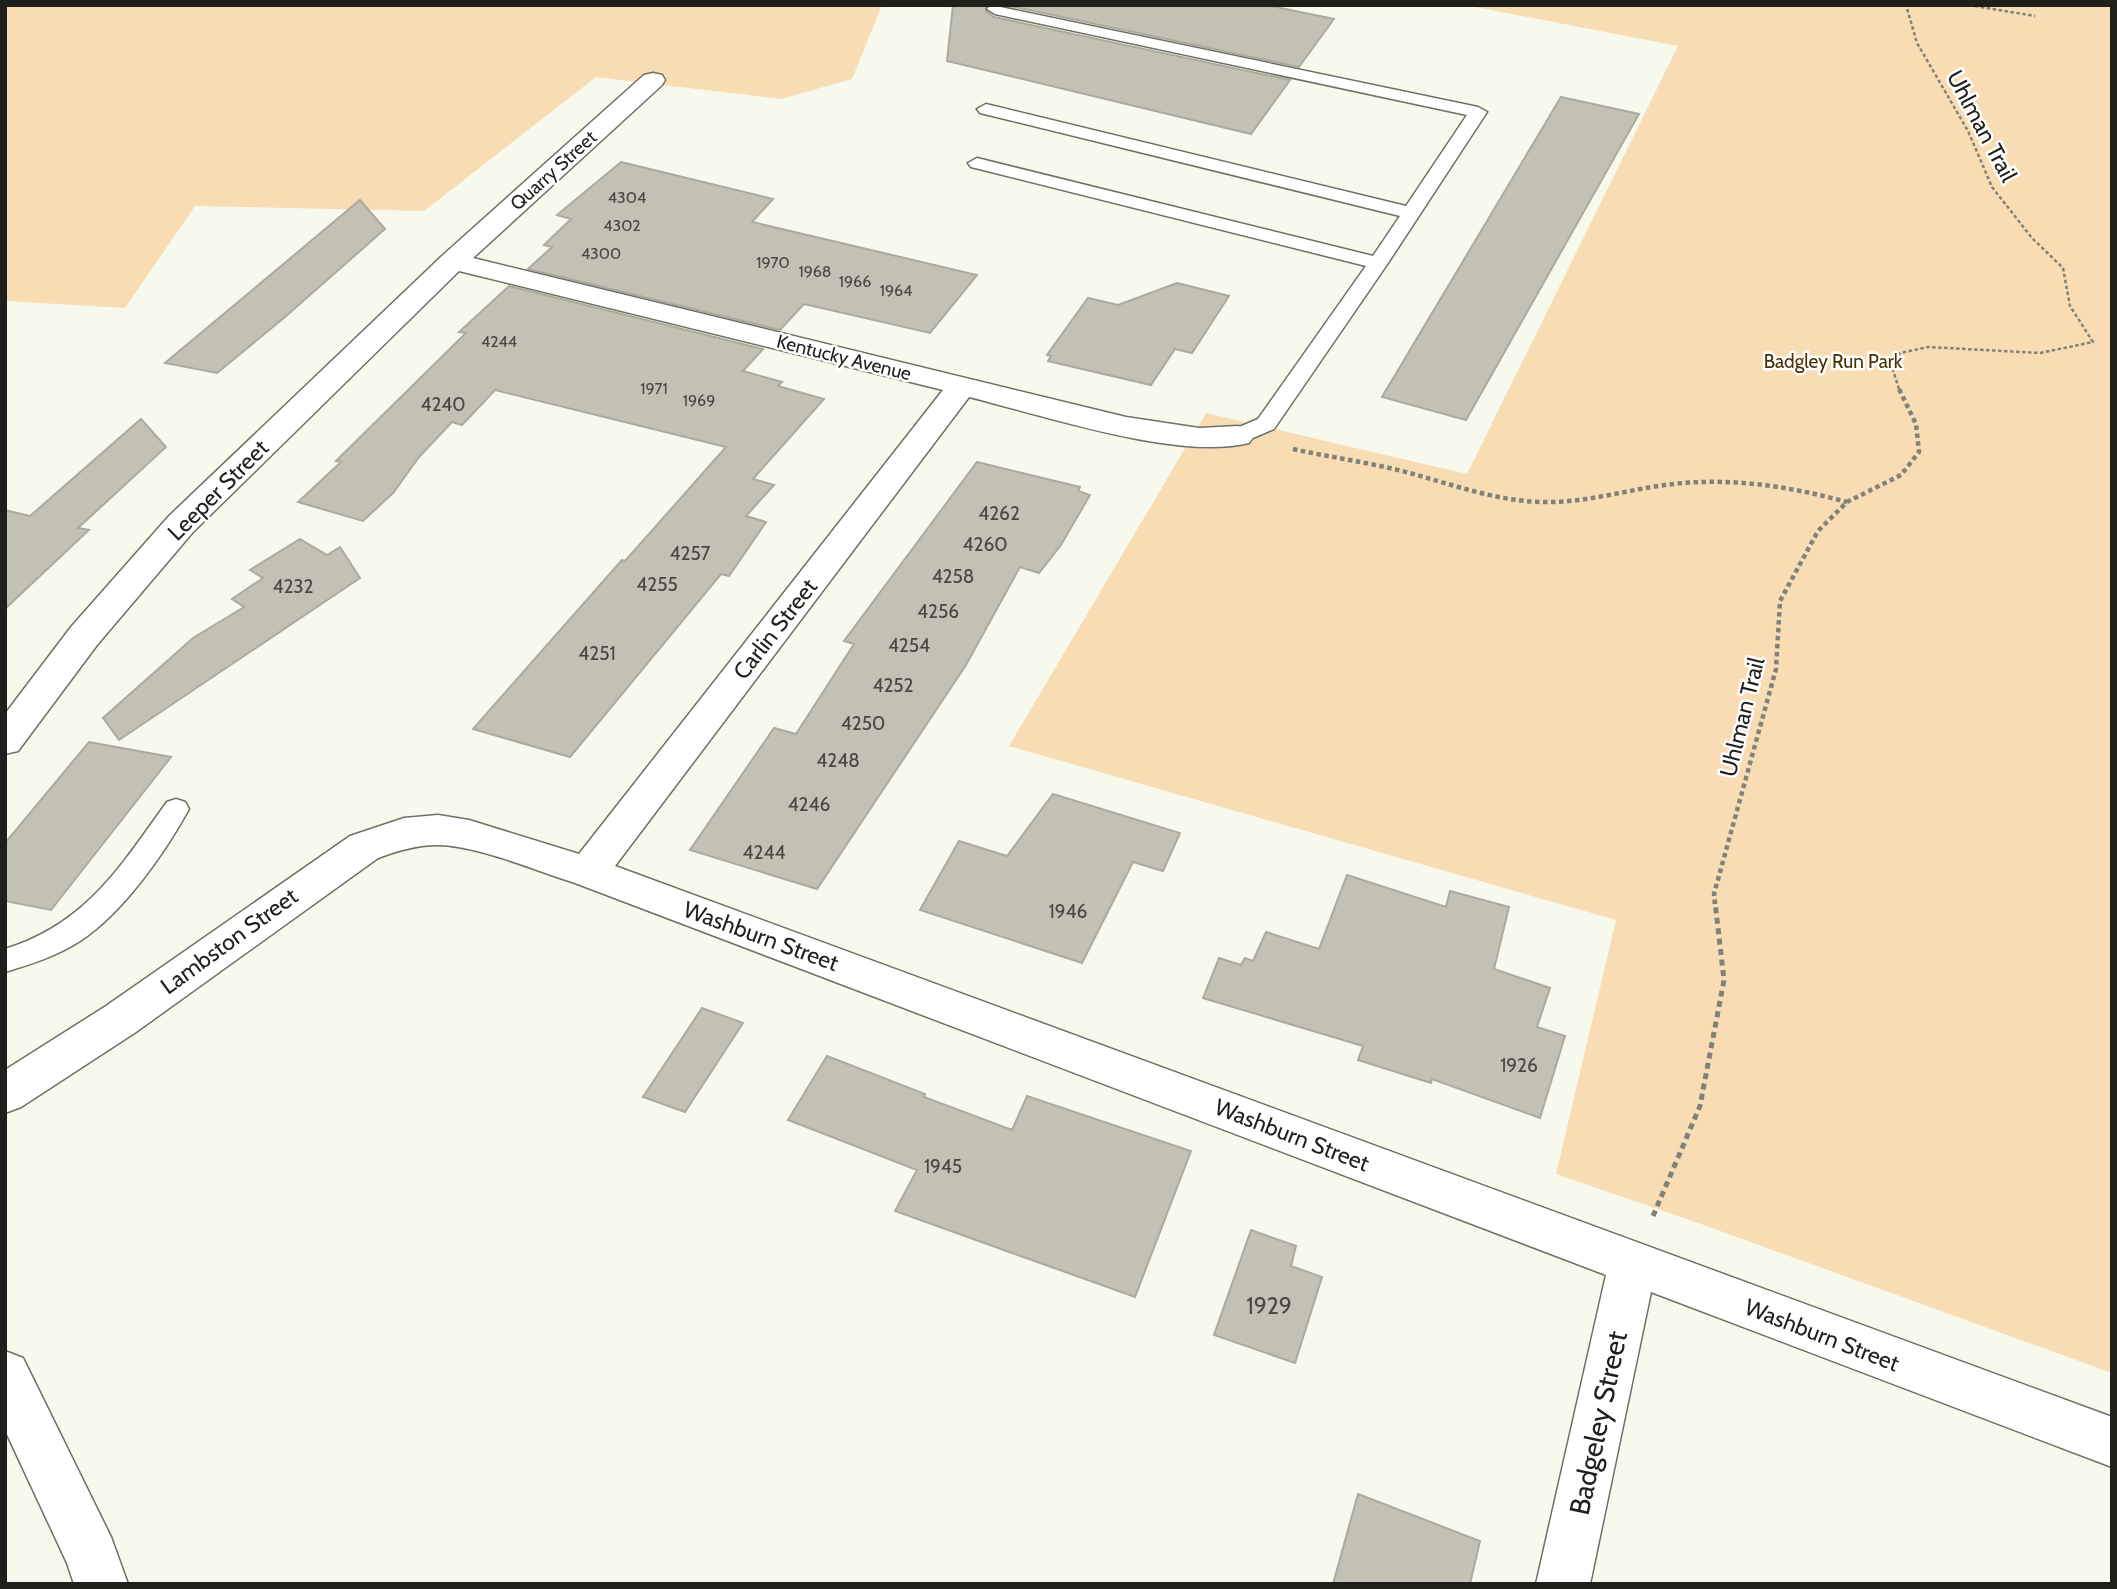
<svg xmlns="http://www.w3.org/2000/svg" width="2117" height="1589" font-family="Cabin,sans-serif">
<style>
.green{fill:#f8ddb4}
.building{fill:#c3c0b4;stroke:#acaa9e;stroke-width:2}
.lines{fill:none;stroke-linecap:round;stroke-linejoin:round}
.lane-casing{stroke:#6e7065;stroke-width:3}
.street-casing{stroke:#6e7065;stroke-width:3}
.path-far2{stroke:#808279;stroke-width:2.5;stroke-dasharray:3.5 2.5;stroke-linecap:butt}
.path-far1{stroke:#808279;stroke-width:4.5;stroke-dasharray:4.5 3.5;stroke-linecap:butt}
.path{stroke:#808279;stroke-width:5;stroke-dasharray:6 4.5;stroke-linecap:butt}
.lane{fill:#fff;fill-rule:evenodd}
.street{fill:#fff;fill-rule:evenodd}
.labels{text-anchor:middle;stroke-width:5;stroke-linejoin:round;paint-order:stroke}
.far-number-label{font-size:16px;fill:#484841}
.far-street-label{font-size:19px;fill:#1f201b;stroke:#fff}
.far-park-label{font-size:19px;fill:#493103;stroke:#fff}
.number-label{font-size:19px;fill:#484841}
.street-label{font-size:23px;fill:#1f201b;stroke:#fff}
.near-number-label{font-size:23px;fill:#484841}
.near-street-label{font-size:28px;fill:#1f201b;stroke:#fff}
</style>
<rect width="100%" height="100%" fill="#f7f9ec"/>
<path class="green" d="M5,5H882L852,79L781,99L596,77L424,211L195,206L125,308L5,301Z
M1465,5H2112V1373L1701,1224L1556,1174L1616,920L1009,746L1206,413L1467,474L1678,46Z"/>
<path class="building" d="M953,5H987L986,11L994,17L1290,80L1251,134L947,61Z
M1005,5H1266L1334,19L1299,67Z
M1561,97L1639,114L1466,420L1382,397Z
M621,162L773,199L752,222L977,275L930,333L804,304L780,330L528,269L552,247L544,245L571,219L557,215Z
M360,200L385,229L285,317L217,373L165,363Z
M1177,283L1229,296L1192,353L1175,349L1151,385L1048,361L1051,356L1047,355L1088,298L1118,305Z
M509,286L763,349L743,371L782,382L778,386L824,399L753,479L774,485L746,516L766,522L729,576L721,574L570,757L473,729L622,560L625,561L726,447L495,390L462,425L452,422L419,457L393,493L363,521L298,502L341,462L336,461L466,333L459,332Z
M141,419L166,447L78,528L89,530L5,609V510L30,516Z
M977,462L1080,487L1078,491L1090,495L1061,545L1039,573L1020,567L966,665L817,889L690,850L774,728L796,734L854,644L844,641Z
M300,539L327,555L340,547L360,578L119,740L103,718L193,638L244,607L232,599L263,578L250,570Z
M89,742L171,757L51,910L5,901V843Z
M1053,794L1180,833L1163,871L1133,862L1082,963L920,910L959,841L1007,856Z
M1347,875L1446,907L1450,891L1509,907L1494,969L1550,988L1537,1027L1565,1036L1540,1118L1432,1079L1431,1083L1358,1060L1363,1046L1203,998L1219,958L1241,965L1245,958L1253,961L1266,932L1319,949Z
M702,1008L743,1023L685,1112L643,1097Z
M827,1056L925,1094L924,1097L1012,1130L1027,1096L1191,1151L1135,1297L895,1211L917,1170L788,1120Z
M1251,1230L1296,1246L1291,1266L1322,1277L1295,1363L1214,1335Z
M1358,1494L1480,1541L1470,1584H1333Z"/>
<g class="lines">
<defs>
<path id="lane" d="M991,5L1478,107L1487,112L1388,263L1274,429L1246,441H1230L1227,436L1230,431L1258,419L1366,266L971,167L968,163L977,158L1373,256L1400,216L980,113L977,109L986,104L1406,206L1467,115L995,14L987,9Z
M176,799L185,802L189,809C164,854 123,913 80,941C57,956 31,964 5,972V949C86,924 120,867 167,802Z"/>
<path id="street" d="M653,73L662,75L665,80L662,85L473,258L1126,417L1199,428L1238,426L1249,429L1254,436L1249,443C1179,461 1042,415 969,397L615,866L2112,1417V1467L1651,1292L1590,1584H1536L1606,1275L575,883C536,871 477,845 437,845C416,845 397,851 378,858L136,1032L21,1107L5,1113V1070L106,1006L350,836L404,818L438,815L469,820L579,854L943,390L459,271L193,532L97,645L18,751L5,754V714L71,627L169,516L443,255L644,75Z
M5,1351L23,1358L111,1537L128,1584H74L67,1563L5,1430Z"/>
</defs>
<use href="#lane" class="lane-casing"/>
<use href="#street" class="street-casing"/>
<path class="path-far2" d="M1969,5L2035,16
M1899,389L1892,367L1900,353L1928,347L2040,353L2093,342L2070,306L2063,268L2032,238L1992,187L1968,131L1917,43L1906,5"/>
<path class="path-far1" d="M1293,449C1329,457 1366,462 1402,471C1449,483 1494,501 1542,502C1582,503 1619,492 1658,486C1723,476 1784,485 1847,502
M1715,904L1714,894L1776,669L1780,601L1818,531L1847,502L1901,475L1919,452L1916,424L1898,387"/>
<path class="path" d="M1653,1216L1700,1106L1724,980L1715,902"/>
<use href="#lane" class="lane"/>
<use href="#street" class="street"/>
</g>
<g class="labels">
<g class="far-number-label">
<text x="627" y="203">4304</text>
<text x="622" y="231">4302</text>
<text x="601" y="259">4300</text>
<text x="773" y="268">1970</text>
<text x="815" y="277">1968</text>
<text x="855" y="287">1966</text>
<text x="896" y="296">1964</text>
<text x="499" y="347">4244</text>
<text x="654" y="394">1971</text>
<text x="699" y="406">1969</text>
</g>
<g class="far-street-label">
<text transform="translate(553 170) rotate(-42)" y="7">Quarry Street</text>
<text transform="translate(844 357) rotate(14)" y="7">Kentucky Avenue</text>
</g>
<g class="far-park-label">
<text x="1833" y="368">Badgley Run Park</text>
</g>
<g class="number-label">
<text x="443" y="411">4240</text>
<text x="999" y="520">4262</text>
<text x="985" y="551">4260</text>
<text x="690" y="560">4257</text>
<text x="953" y="583">4258</text>
<text x="657" y="591">4255</text>
<text x="293" y="593">4232</text>
<text x="938" y="618">4256</text>
<text x="909" y="652">4254</text>
<text x="597" y="660">4251</text>
<text x="893" y="692">4252</text>
<text x="863" y="730">4250</text>
<text x="838" y="767">4248</text>
<text x="809" y="811">4246</text>
<text x="764" y="859">4244</text>
<text x="1068" y="918">1946</text>
<text x="1519" y="1072">1926</text>
<text x="943" y="1173">1945</text>
</g>
<g class="street-label">
<text transform="translate(1982 126) rotate(62)" y="8">Uhlman Trail</text>
<text transform="translate(218 490) rotate(-45)" y="8">Leeper Street</text>
<text transform="translate(775 629) rotate(-52)" y="8">Carlin Street</text>
<text transform="translate(1742 717) rotate(-76)" y="8">Uhlman Trail</text>
<text transform="translate(761 936) rotate(20)" y="8">Washburn Street</text>
<text transform="translate(229 941) rotate(-36)" y="8">Lambston Street</text>
<text transform="translate(1292 1135) rotate(21)" y="8">Washburn Street</text>
<text transform="translate(1822 1335) rotate(21)" y="8">Washburn Street</text>
</g>
<g class="near-number-label">
<text x="1269" y="1314">1929</text>
</g>
<g class="near-street-label">
<text transform="translate(1598 1423) rotate(-78)" y="10">Badgeley Street</text>
</g>
</g>
<rect width="2117" height="1589" fill="none" stroke="#1f201b" stroke-width="14"/>
</svg>
